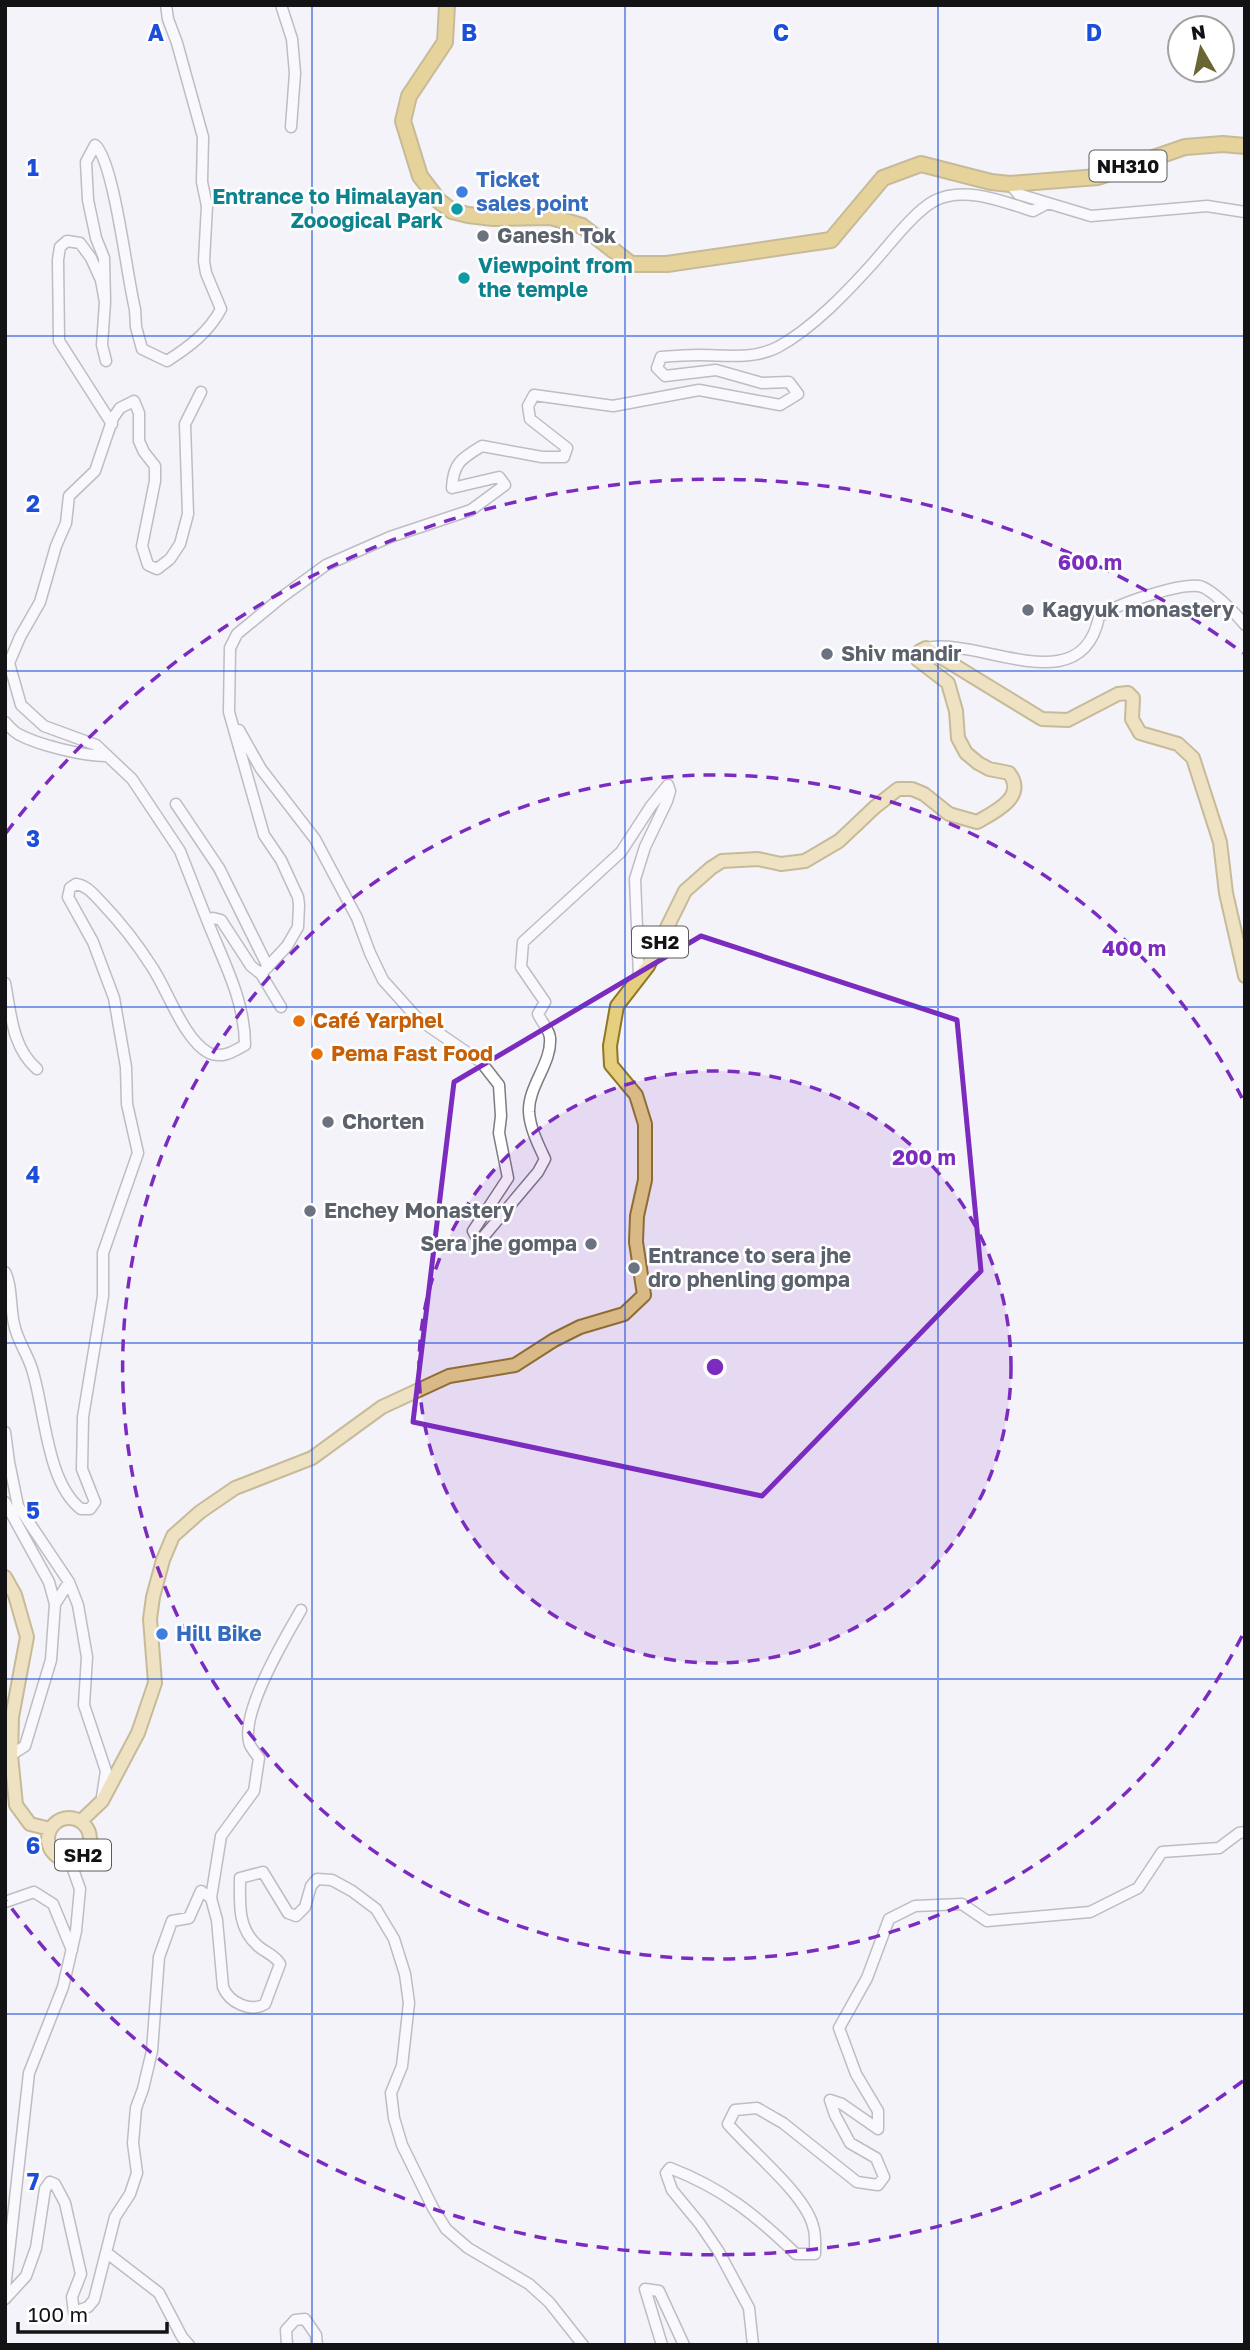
<svg xmlns="http://www.w3.org/2000/svg" width="1250" height="2350" font-family="'Golos Text',sans-serif">
<style>
.lines{fill:none;stroke-linecap:round;stroke-linejoin:round}
.minor-casing{stroke:#7d7c82;stroke-width:13}
.major-casing{stroke:#917723;stroke-width:16}
.highway-casing{stroke:#917723;stroke-width:18}
.minor{stroke:#fff;stroke-width:10}
.major{stroke:#e6ce7f;stroke-width:12}
.highway{stroke:#d5ad2a;stroke-width:14}
.marked{fill:none;stroke:#7b2cbf;stroke-width:5;stroke-linejoin:round}
.grid{fill:none;stroke:#1d4ed8;stroke-width:2;stroke-opacity:0.55}
.ring{fill:none;stroke:#7b2cbf;stroke-width:3.5;stroke-dasharray:12 9}
.shop-dot{fill:#3f7fe0;stroke:#fff;stroke-width:2.5}
.culture-dot{fill:#0f9aa8;stroke:#fff;stroke-width:2.5}
.worship-dot{fill:#6b7280;stroke:#fff;stroke-width:2.5}
.food-dot{fill:#e8710a;stroke:#fff;stroke-width:2.5}
.labels{text-anchor:middle;stroke-width:5;stroke-linejoin:round;paint-order:stroke}
.shield{fill:#fff;stroke:#5a5a5b;stroke-width:2}
.shield-label{font-size:19px;font-weight:bold;fill:#131315}
.shop-label{font-size:21px;font-weight:bold;fill:#366cbe;stroke:#fff;text-anchor:start}
.culture-label{font-size:21px;font-weight:bold;fill:#0d838f;stroke:#fff;text-anchor:end}
.worship-label{font-size:21px;font-weight:bold;fill:#5b616d;stroke:#fff;text-anchor:start}
.food-label{font-size:21px;font-weight:bold;fill:#c56008;stroke:#fff;text-anchor:start}
.grid-label{font-size:23px;text-anchor:middle;font-weight:bold;fill:#1d4ed8;stroke:#fff;stroke-width:5;stroke-linejoin:round;paint-order:stroke}
.centre{fill:#7b2cbf;stroke:#fff;stroke-width:3.5}
.ring-label{font-size:21px;text-anchor:middle;font-weight:bold;fill:#7b2cbf;stroke:#fff;stroke-width:5;stroke-linejoin:round;paint-order:stroke}
</style>
<rect width="100%" height="100%" fill="#f4f3fa"/>
<g class="lines">
<defs>
<path id="minor" d="M281,5L292,39L295,73L291,127
M1010,184L1018,194L1091,216L1207,206L1245,212
M105,302L104,258L96,238L88,200L86,162L95,145C114,160 127,278 135,309L136,327L142,349L167,361C189,347 209,332 221,309L206,273L204,261L207,206L202,182L203,137L177,43L168,19L166,5
M106,361L102,345L105,302L101,280L91,258L80,243L67,241L60,247L58,260L59,341L112,424
M201,392L185,424L188,514L180,544L170,559L157,569L148,565L142,546L155,481V466L144,452L139,441V413L134,401L120,408L113,418L95,471L69,496L66,523L56,546L40,602L20,637L9,663L21,705L44,726L96,745L132,779L180,851L207,920
M926,648C979,636 1081,704 1099,617C1116,604 1179,583 1199,586C1211,588 1237,615 1245,625
M5,722C9,726 13,731 18,734C38,745 83,756 106,756
M239,730L261,769L315,839L357,918L370,953L383,980L418,1019L481,1062L499,1085L501,1116L499,1133L508,1178L473,1231L479,1242L538,1172L545,1159C538,1144 530,1128 529,1112C528,1086 552,1063 550,1038C550,1031 541,1021 538,1014L545,1002L521,967L523,942L621,852L651,806L668,785L670,791L667,801L645,847L635,879L639,976
M176,804L219,868L268,967
M261,974L281,1007
M5,983C11,1013 12,1048 37,1069
M5,1272C12,1285 10,1307 14,1324C17,1340 27,1353 32,1369C45,1409 46,1482 81,1509H90L95,1502L82,1469L83,1417L103,1296V1253L138,1153L127,1104L126,1067L114,998L93,942L68,897L70,888L76,884C88,886 94,895 102,903C120,922 138,945 152,967C168,991 184,1040 209,1053C223,1059 234,1051 245,1045C245,1000 223,961 207,920L213,918L221,920L251,966L261,974L287,946L298,927L299,905L298,897L281,860L264,835L229,712L230,648L237,634L282,597L326,565L390,537L471,510L505,485L499,477L452,488C453,463 462,458 482,446L542,457H564L567,448L530,419L528,406L534,395L613,406L699,390L780,405L798,394L789,382L762,383L716,370L665,376L657,368L661,357C673,356 686,355 699,355C725,355 753,360 778,347C813,328 847,292 874,262C889,245 914,212 934,201C964,185 1004,202 1033,211L1048,203
M5,1432L9,1462L18,1506L69,1582L78,1605L87,1657L84,1705L106,1771L102,1797
M5,1502L49,1582L55,1604L51,1660L25,1746L11,1755
M55,1604L69,1582
M211,1898L221,1836L254,1791L259,1758C256,1754 252,1749 250,1745C238,1716 286,1636 301,1610
M5,1902L34,1892L53,1904L72,1950
M107,2253L159,2293L182,2337L189,2345
M5,2289L29,2073L63,1987L76,1931L80,1889L70,1861
M5,2299L26,2276L36,2248L45,2189L50,2182L55,2184L65,2203L81,2274L72,2297L74,2312L88,2307L94,2300L115,2217L130,2194L137,2173L133,2143L136,2108L143,2089L152,2051L159,1957L172,1921L189,1918L201,1891L211,1898L217,1920L223,1987C229,2002 250,2013 265,2004L280,1964C275,1955 266,1953 258,1946C237,1928 240,1903 240,1878L263,1872L288,1913L296,1916L305,1907L311,1886L317,1879L332,1880L352,1891L376,1909L394,1939L405,1974L409,2003L402,2066L391,2093L394,2118L402,2145L433,2208L446,2229L468,2248L529,2284L549,2302L583,2345
M287,2345L286,2330L295,2320L305,2319L316,2335L317,2345
M662,2345L645,2289L659,2291L684,2345
M753,2345L749,2308L719,2252L700,2224L672,2190L666,2173L670,2168C722,2188 756,2215 796,2254H815C815,2245 816,2234 813,2226C805,2194 751,2151 728,2124L735,2110L757,2108L783,2123L857,2182L878,2185L884,2177L876,2158L850,2143L835,2115L830,2100L842,2104L878,2129V2111L856,2074L839,2028L867,1978L889,1919L915,1906L962,1904L987,1921L1090,1912L1138,1888L1162,1852L1219,1848L1239,1833L1245,1832"/>
<path id="major" d="M5,1577L15,1595L27,1637L12,1717L11,1755L16,1805L30,1824L50,1829
M48 1839a21 21 0 1 1 42 0a21 21 0 1 1-42 0Z
M81,1821L102,1801L138,1733L155,1683L150,1619L153,1597L163,1560L173,1536L200,1512L235,1488L312,1458L382,1407L449,1376L515,1365L554,1340L580,1327L624,1314L644,1295L636,1242L637,1216L645,1180V1124L636,1095L611,1065L610,1046L617,1006L648,966L685,891L711,868L722,861L758,859L781,864L805,861L839,841L875,807L898,789H912L924,794L949,814L977,822C995,812 1027,797 1009,773L989,769L978,763L966,753L958,738L956,711L948,683L918,660L920,651L926,648L1042,719L1068,720L1118,694L1128,693L1133,698L1132,719L1140,733L1178,744L1193,758L1220,842L1226,893L1245,976"/>
<path id="highway" d="M447,5L445,42L409,96L403,121L420,176L439,201L452,211L468,215L493,218L551,217L582,226L631,264H667L831,240L883,178L921,164L991,182L1010,184L1098,177L1185,147L1223,144L1245,146"/>
</defs>
<use href="#minor" class="minor-casing"/>
<use href="#major" class="major-casing"/>
<use href="#highway" class="highway-casing"/>
<use href="#minor" class="minor"/>
<use href="#major" class="major"/>
<use href="#highway" class="highway"/>
</g>
<path d="M0 0H1250V2350H0ZM701,936L957,1020L981,1271L762,1496L413,1422L454,1082Z" fill="#f4f3fa" fill-opacity=".55" fill-rule="evenodd"/>
<path class="marked" d="M701,936L957,1020L981,1271L762,1496L413,1422L454,1082Z"/>
<path class="grid" d="M312,5V2345M625,5V2345M938,5V2345M5,336H1245M5,671H1245M5,1007H1245M5,1343H1245M5,1679H1245M5,2014H1245"/>
<circle cx="715" cy="1367" r="296" fill="#7b2cbf" fill-opacity=".12"/>
<g class="ring">
<circle cx="715" cy="1367" r="296"/>
<path d="M1242 1636A592 592 0 1 1 1242 1098"/>
<path d="M1243 2081A888 888 0 0 1 6 1901M6 833A888 888 0 0 1 1243 653"/>
</g>
<g class="shop-dot">
<circle cx="462" cy="192" r="7"/>
<circle cx="162" cy="1634" r="7"/>
</g>
<g class="culture-dot">
<circle cx="457" cy="209" r="7"/>
<circle cx="464" cy="278" r="7"/>
</g>
<g class="worship-dot">
<circle cx="483" cy="236" r="7"/>
<circle cx="1028" cy="610" r="7"/>
<circle cx="827" cy="654" r="7"/>
<circle cx="328" cy="1122" r="7"/>
<circle cx="310" cy="1211" r="7"/>
<circle cx="591" cy="1244" r="7"/>
<circle cx="634" cy="1268" r="7"/>
</g>
<g class="food-dot">
<circle cx="299" cy="1021" r="7"/>
<circle cx="317" cy="1054" r="7"/>
</g>
<g class="labels">
<g class="shield">
<rect x="1089.5" y="150.5" width="77" height="31" rx="5"/>
<rect x="632" y="926.5" width="56" height="31" rx="5"/>
<rect x="55" y="1839.5" width="56" height="31" rx="5"/>
</g>
<g class="shield-label">
<text x="1128" y="173">NH310</text>
<text x="660" y="949">SH2</text>
<text x="83" y="1862">SH2</text>
</g>
<g class="shop-label">
<text x="476" y="187">Ticket<tspan x="476" dy="24">sales point</tspan></text>
<text x="176" y="1641">Hill Bike</text>
</g>
<g class="culture-label">
<text x="443" y="204">Entrance to Himalayan<tspan x="443" dy="24">Zooogical Park</tspan></text>
<text x="478" y="273" text-anchor="start">Viewpoint from<tspan x="478" dy="24">the temple</tspan></text>
</g>
<g class="worship-label">
<text x="497" y="243">Ganesh Tok</text>
<text x="1042" y="617">Kagyuk monastery</text>
<text x="841" y="661">Shiv mandir</text>
<text x="342" y="1129">Chorten</text>
<text x="324" y="1218">Enchey Monastery</text>
<text x="577" y="1251" text-anchor="end">Sera jhe gompa</text>
<text x="648" y="1263">Entrance to sera jhe<tspan x="648" dy="24">dro phenling gompa</tspan></text>
</g>
<g class="food-label">
<text x="313" y="1028">Café Yarphel</text>
<text x="331" y="1061">Pema Fast Food</text>
</g>
</g>
<g class="grid-label">
<text x="156" y="41">A</text>
<text x="469" y="41">B</text>
<text x="781" y="41">C</text>
<text x="1094" y="41">D</text>
<text x="33" y="176">1</text>
<text x="33" y="512">2</text>
<text x="33" y="847">3</text>
<text x="33" y="1183">4</text>
<text x="33" y="1519">5</text>
<text x="33" y="1854">6</text>
<text x="33" y="2190">7</text>
</g>
<circle cx="715" cy="1367" r="10" class="centre"/>
<g class="ring-label">
<text x="1090" y="570">600 m</text>
<text x="1134" y="956">400 m</text>
<text x="924" y="1165">200 m</text>
</g>
<rect width="1250" height="2350" fill="none" stroke="#131315" stroke-width="14"/>
<g transform="translate(1201 49) rotate(351)"><circle r="33" fill="#ffffff" stroke="#a1a1a1" stroke-width="2"/>
<path d="M0-5L12 26L0 18L-12 26Z" fill="#6a6633"/>
<text y="-10" font-size="19" font-weight="bold" text-anchor="middle" fill="#131315">N</text>
</g>
<path d="M18 2322v10h149v-10" fill="none" stroke="#131315" stroke-width="3.5"/>
<text x="28" y="2322" font-size="21" fill="#131315" stroke="#ffffff" stroke-width="5" paint-order="stroke">100 m</text>
</svg>
